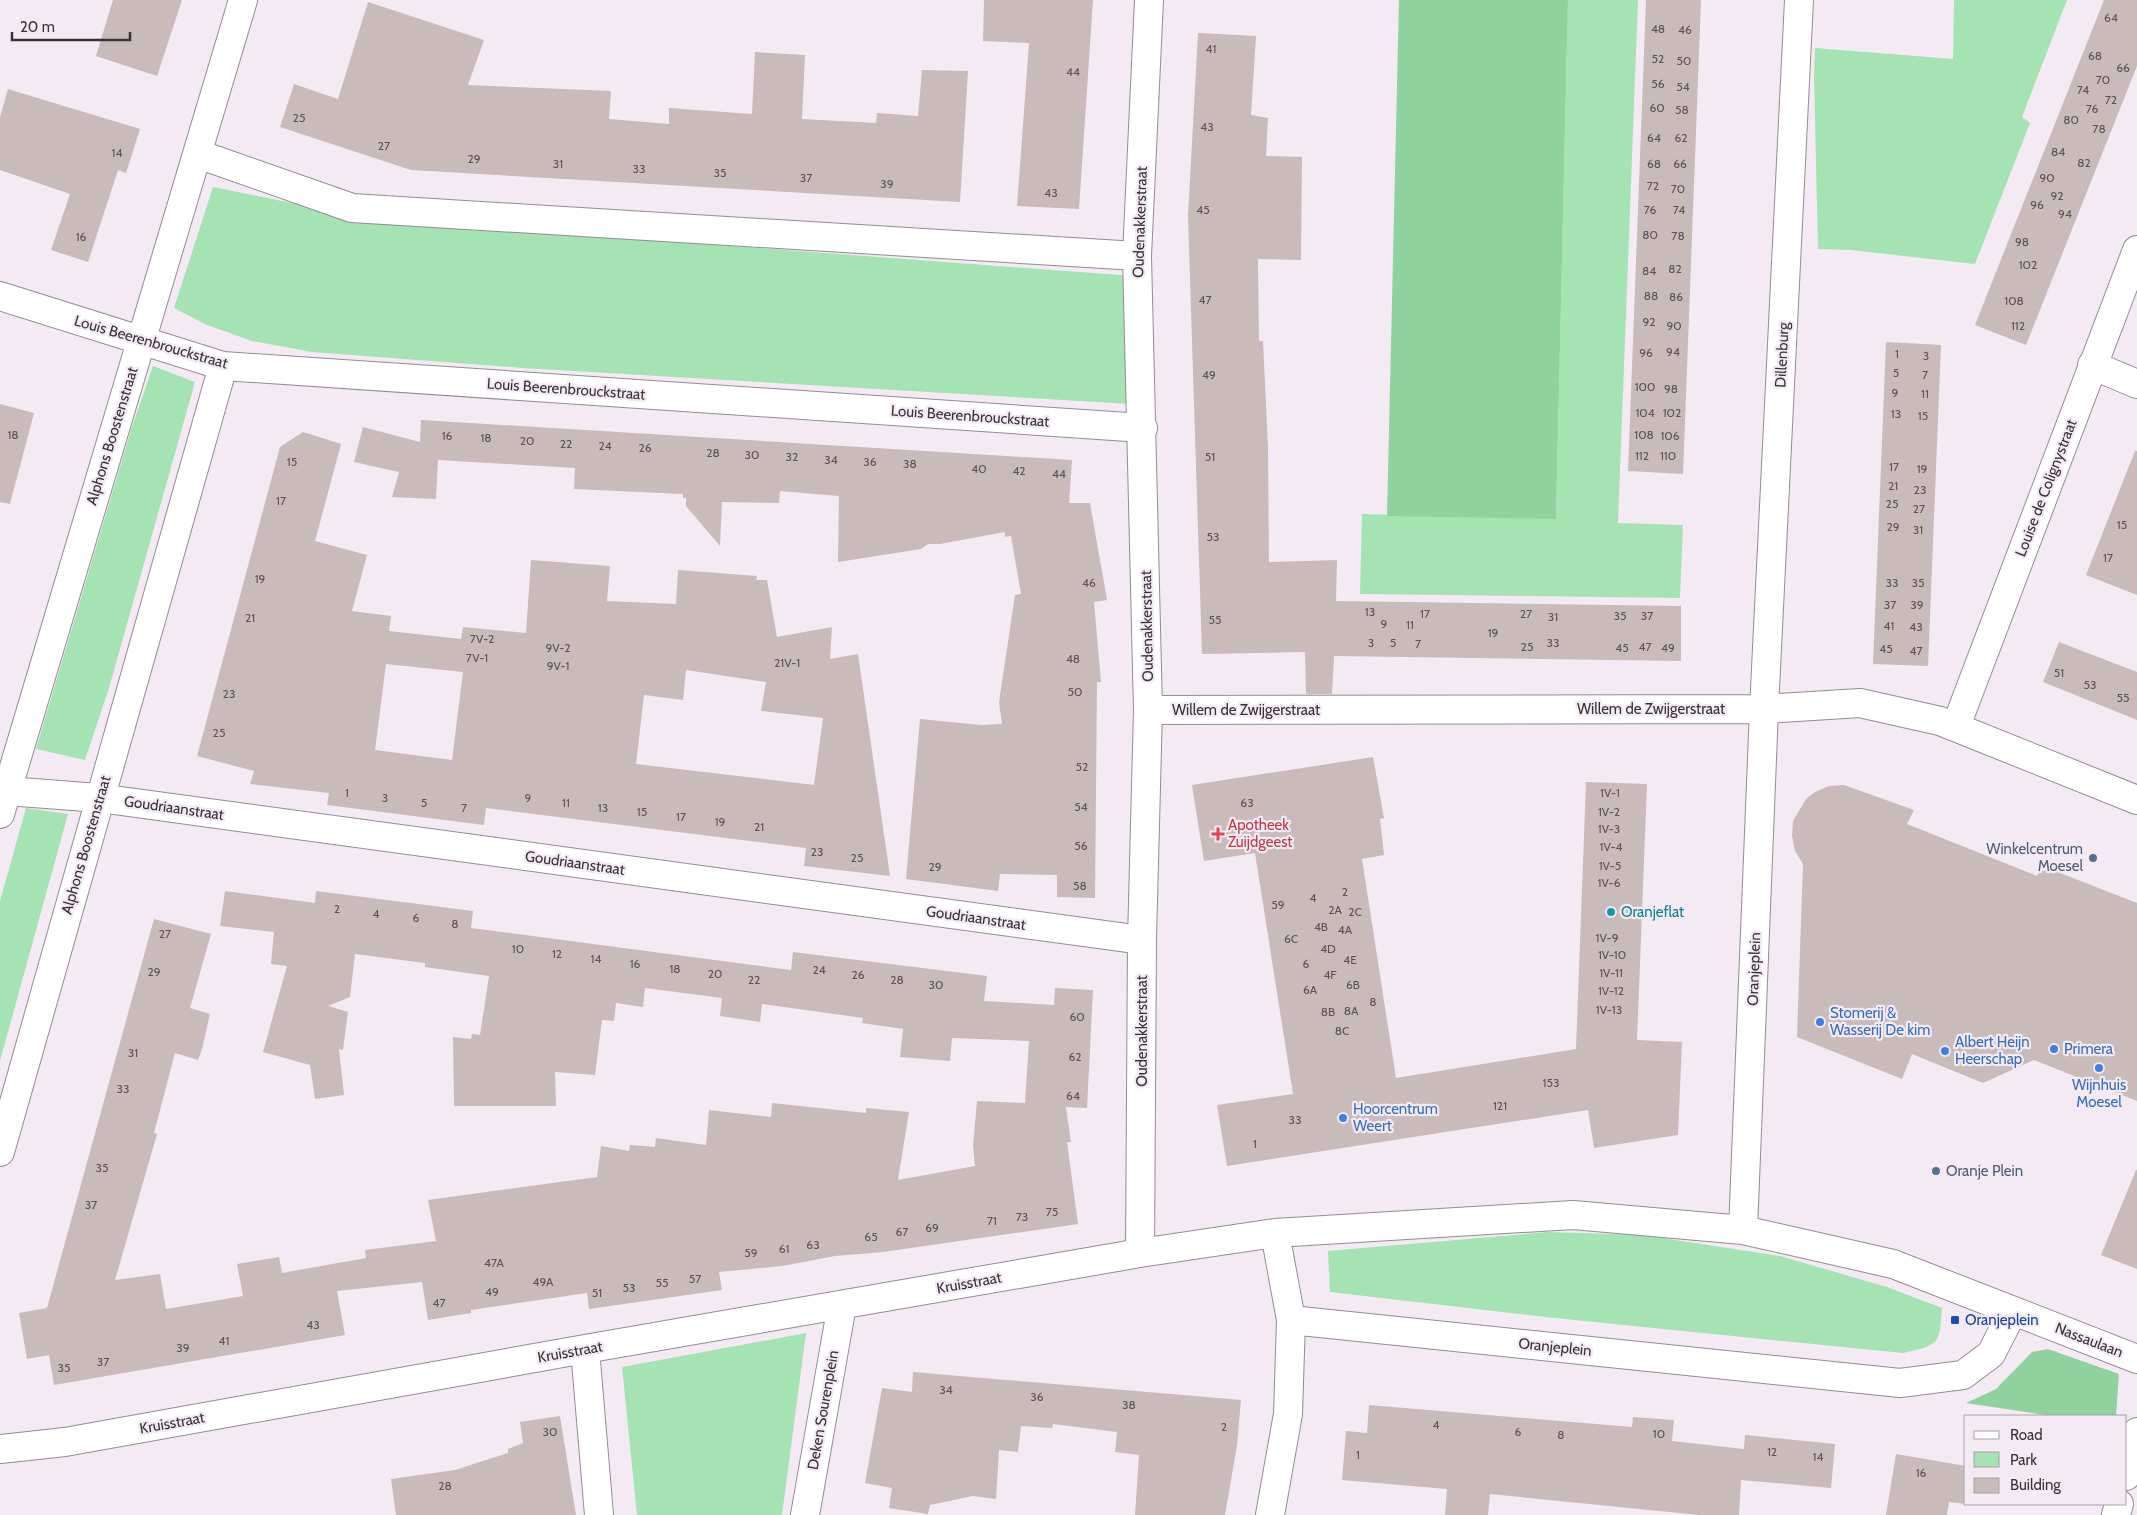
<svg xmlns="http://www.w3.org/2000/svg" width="2137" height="1515" font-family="Cabin,sans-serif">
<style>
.green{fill:#a5e3b2}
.forest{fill:#90d29e}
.building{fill:#c9bbba;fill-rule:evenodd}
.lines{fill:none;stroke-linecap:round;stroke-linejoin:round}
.street-casing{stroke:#948b94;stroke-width:30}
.street{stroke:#fff;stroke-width:28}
.health-dot{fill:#e0444e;stroke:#f4eaf4;stroke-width:2}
.service-dot{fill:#5c6f8a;stroke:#f4eaf4;stroke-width:2}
.culture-dot{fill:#0f9aa8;stroke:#f4eaf4;stroke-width:2}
.shop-dot{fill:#3f7fe0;stroke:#f4eaf4;stroke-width:2}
.transit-dot{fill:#1a4fb4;stroke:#f4eaf4;stroke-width:2}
.labels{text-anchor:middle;stroke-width:4.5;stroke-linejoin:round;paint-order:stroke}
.number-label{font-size:12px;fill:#5b5457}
.street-label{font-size:15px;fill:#363236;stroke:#f4eaf4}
.health-label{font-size:15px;fill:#be3a42;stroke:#f4eaf4;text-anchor:start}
.service-label{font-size:15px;fill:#4e5e75;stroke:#f4eaf4;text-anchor:end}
.culture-label{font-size:15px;fill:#0d838f;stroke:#f4eaf4;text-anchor:start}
.shop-label{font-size:15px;fill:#366cbe;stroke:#f4eaf4;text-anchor:start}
.transit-label{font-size:15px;fill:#164399;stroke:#f4eaf4;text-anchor:start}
</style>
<rect width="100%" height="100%" fill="#f4eaf4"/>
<path class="green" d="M1568,0H1638L1618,523L1683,525L1680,598L1360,594L1362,514L1556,519Z
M1954,0H2067L2022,117L2030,123L1975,264L1851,250L1818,249L1814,77L1815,48L1953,59Z
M213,187L371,219L1133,276L1130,404L523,368L312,352L252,341L207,325L174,308Z
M153,366L195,382L109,688L85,760L36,749L131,430Z
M26,808L68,814L0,1061V901Z
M1548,1232L1643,1235L1780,1256L1887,1287L1942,1308C1939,1346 1940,1344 1903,1353L1545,1317L1330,1292L1328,1251Z
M806,1333L782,1515H637L622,1367Z"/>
<path class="forest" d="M1399,0H1568L1556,519L1387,516Z
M2048,1349L2119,1374L2116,1416H2052L1966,1403L1996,1389L2032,1352Z"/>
<path class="building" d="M113,0H182L157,76L96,56Z
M984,0H1093L1079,209L1017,206L1029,43L983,41Z
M1646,0H1701L1683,474L1628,471Z
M2104,0H2137V66L2026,345L1975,325Z
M368,2L484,40L468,85L611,91L609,119L669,124V108L752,114L755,52L805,55L802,119L876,123L877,113L918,116L922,70L968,71L960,202L411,170L280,127L294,84L338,99Z
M1198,33L1256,36L1251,115L1268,118L1266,156L1302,157L1301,260L1258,259L1259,341H1263L1268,447L1269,562L1337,560L1336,601L1681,606V661L1334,656L1332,694H1306L1305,652L1202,654L1188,216Z
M8,89L140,129L126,173L118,170L88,262L51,250L70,194L0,170V117Z
M1886,342L1941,345L1928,666L1873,664Z
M0,404L34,413L10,504L0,502Z
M421,420L1072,460L1069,503H1090L1107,600L1094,602L1101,682H1097L1095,898L1057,897V875L1000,874L998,891L906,879L920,719L981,725L1002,724L999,702L1015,595L1021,594L1011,536L1005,537V532L940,544H928L921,549L838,562L839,496L780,491L779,503L722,502L720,546L686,506V498H683V494L574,489L575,468L438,460L436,499L392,497L399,472L354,462L363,427L420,442Z
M303,432L341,444L315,541L367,555L352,611L391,616L389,631L461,639L463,627L526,633L531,560L610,566L607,601L676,604L678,570L757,576L756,580H767L777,637L832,627L830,659L858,654L890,876L804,866L806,848L486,808L484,825L327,805L329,793L250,784L254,771L197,756L280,447ZM386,664L463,672L452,760L375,750ZM686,670L766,682L761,711L823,718L814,785L636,764L644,695L683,700Z
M2135,451H2137V595L2086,575Z
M2059,642L2137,672V720L2043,682Z
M1373,757L1384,818L1380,819L1384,855L1362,859L1396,1078L1576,1049L1586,782L1647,784L1637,1040L1682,1042L1678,1135L1594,1148L1588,1110L1227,1166L1217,1105L1293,1094L1255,853L1204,861L1192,785Z
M1844,785L1914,810L1907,824L2037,876L2042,866L2137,903V1101L2034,1060L1983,1083L1912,1054L1902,1079L1797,1037L1803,864L1795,851L1792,836L1793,821L1806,799L1815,792L1829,786Z
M225,891L315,903L316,891L473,911L471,928L791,970L793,952L987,976L984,1001L1054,1005L1055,988L1093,990L1087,1108L1066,1107L1071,1142H1067L1078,1224L883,1252L835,1256L782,1266L719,1272L722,1290L589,1309L587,1293L471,1310V1313L428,1320L422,1282L337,1291L345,1335L54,1385L49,1355L27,1359L19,1313L47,1308L154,919L211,934L190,1008L210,1014L202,1049L198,1060L175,1053L154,1133L157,1134L115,1280L160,1274L166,1309L243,1296L237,1264L279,1257L282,1273L366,1258L365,1250L436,1241L428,1200L597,1177L601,1146L629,1151L630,1145L655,1147L656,1138L706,1145L709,1110L771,1117L772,1103L866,1113V1108L909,1112L898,1180L975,1166L973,1146L977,1101L1025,1103L1029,1041L952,1038L950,1061L900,1057L903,1029L862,1023L863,1018L762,1004L760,1022L720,1016L722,998L645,988L643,1007L616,1003L614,1021L602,1020L595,1075L555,1072L556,1106H454L453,1037L471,1039L472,1034L480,1035L489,976L425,967V963L355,954L350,997L328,1006L348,1012L343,1050L339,1049L344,1095L315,1099L310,1065L263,1052L287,966L271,964L274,932L220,926Z
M2136,1170H2137V1269L2101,1255Z
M913,1372L1241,1400L1237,1445L1225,1515H1135L1139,1455L1115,1452L1117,1432L1053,1424L1052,1428L1021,1426L1018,1452L999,1450L996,1499L973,1496L930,1505L928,1514L889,1508L892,1488L865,1483L882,1388L912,1392Z
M1369,1405L1632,1427L1633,1417L1674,1420L1672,1441L1744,1449L1745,1435L1835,1444L1831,1488L1741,1480L1739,1515H1699L1490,1494L1488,1515H1445L1447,1489L1342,1480L1346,1431L1367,1433Z
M560,1416L576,1515H396L391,1479L455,1470L508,1453V1449L523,1443L520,1422Z
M1896,1454L1966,1466V1504L1949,1502L1947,1515H1886Z"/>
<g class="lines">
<defs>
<path id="street" d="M1799,0L1764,709L1743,1230L1893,1264L2137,1359
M198,154L352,208L1137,256
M0,296L223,366L1143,428
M2092,365L2137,384
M1148,710L1764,709L1860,703L1940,721L2137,800
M1956,726L2137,250
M7,791L99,798L1142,940
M0,814L243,0
M0,1152L223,366
M1140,1253L1142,940L1148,710L1137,256L1149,0
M1291,1320L1900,1383L1963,1375L1991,1354L2013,1311
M585,1349L599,1515
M0,1449L65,1442L585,1349L1140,1253L1275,1233L1573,1215L1743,1230
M2126,1476L2137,1432
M805,1515L842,1305
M1270,1515L1288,1414L1291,1320L1275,1233
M2116,1515L2119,1504"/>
</defs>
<use href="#street" class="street-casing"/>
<use href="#street" class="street"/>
</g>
<path class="health-dot" d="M1215.5 826.5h5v5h5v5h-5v5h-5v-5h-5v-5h5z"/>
<g class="service-dot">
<circle cx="2093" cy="858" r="5"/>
<circle cx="1936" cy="1171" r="5"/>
</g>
<circle class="culture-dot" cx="1611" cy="912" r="5"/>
<g class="shop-dot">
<circle cx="1820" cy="1022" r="5"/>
<circle cx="2054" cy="1049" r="5"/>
<circle cx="1945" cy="1051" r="5"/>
<circle cx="2099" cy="1068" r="5"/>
<circle cx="1343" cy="1118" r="5"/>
</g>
<rect class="transit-dot" x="1950" y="1315" width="10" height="10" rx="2.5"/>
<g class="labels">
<g class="number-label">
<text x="2111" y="22">64</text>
<text x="1658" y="33">48</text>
<text x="1685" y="34">46</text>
<text x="1211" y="53">41</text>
<text x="2095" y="60">68</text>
<text x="1658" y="63">52</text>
<text x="1684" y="65">50</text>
<text x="2123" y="72">66</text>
<text x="1073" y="76">44</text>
<text x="2103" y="84">70</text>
<text x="1658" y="88">56</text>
<text x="1683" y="91">54</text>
<text x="2083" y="94">74</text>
<text x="2111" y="104">72</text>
<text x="1657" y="112">60</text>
<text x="2092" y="113">76</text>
<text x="1682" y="114">58</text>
<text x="299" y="122">25</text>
<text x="2071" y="124">80</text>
<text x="1207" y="131">43</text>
<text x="2099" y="133">78</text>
<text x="1654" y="142">64</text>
<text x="1681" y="142">62</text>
<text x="384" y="150">27</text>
<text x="2058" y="156">84</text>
<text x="117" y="157">14</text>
<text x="474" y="163">29</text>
<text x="2084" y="167">82</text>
<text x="558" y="168">31</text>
<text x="1654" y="168">68</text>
<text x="1680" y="168">66</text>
<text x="639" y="173">33</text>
<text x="720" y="177">35</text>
<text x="806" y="182">37</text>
<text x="2047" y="182">90</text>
<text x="887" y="188">39</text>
<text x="1653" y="190">72</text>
<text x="1678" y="193">70</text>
<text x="1051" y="197">43</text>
<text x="2057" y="200">92</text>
<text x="2037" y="209">96</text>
<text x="1203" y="214">45</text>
<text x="1650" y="214">76</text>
<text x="1679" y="214">74</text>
<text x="2065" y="218">94</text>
<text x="1650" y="239">80</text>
<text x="1678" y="240">78</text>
<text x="81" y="241">16</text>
<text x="2022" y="246">98</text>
<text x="2028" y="269">102</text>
<text x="1675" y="273">82</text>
<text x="1649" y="275">84</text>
<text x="1651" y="300">88</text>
<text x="1676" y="301">86</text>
<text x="1205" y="304">47</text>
<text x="2014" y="305">108</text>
<text x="1649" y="326">92</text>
<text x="1674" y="330">90</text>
<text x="2018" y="330">112</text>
<text x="1673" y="356">94</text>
<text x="1646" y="357">96</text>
<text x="1897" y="358">1</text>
<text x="1926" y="360">3</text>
<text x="1896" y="377">5</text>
<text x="1209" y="379">49</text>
<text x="1925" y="379">7</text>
<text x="1645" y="391">100</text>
<text x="1671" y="393">98</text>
<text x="1895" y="397">9</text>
<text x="1925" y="398">11</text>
<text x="1645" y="417">104</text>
<text x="1672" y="417">102</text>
<text x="1896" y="418">13</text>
<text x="1923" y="420">15</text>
<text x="13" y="439">18</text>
<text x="1644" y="439">108</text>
<text x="447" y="440">16</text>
<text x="1670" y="440">106</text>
<text x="486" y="442">18</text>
<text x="527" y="445">20</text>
<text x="566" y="448">22</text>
<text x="605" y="450">24</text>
<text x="645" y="452">26</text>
<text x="713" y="457">28</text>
<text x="752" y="459">30</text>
<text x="1642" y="460">112</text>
<text x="1668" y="460">110</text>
<text x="792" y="461">32</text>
<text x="1210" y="461">51</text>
<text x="831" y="464">34</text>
<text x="292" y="466">15</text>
<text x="870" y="466">36</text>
<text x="910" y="468">38</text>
<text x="1894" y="471">17</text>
<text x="979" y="473">40</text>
<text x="1922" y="473">19</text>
<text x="1019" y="475">42</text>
<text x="1059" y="478">44</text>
<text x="1893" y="490">21</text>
<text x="1920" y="494">23</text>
<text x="281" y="505">17</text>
<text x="1892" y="508">25</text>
<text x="1919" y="513">27</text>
<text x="2122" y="529">15</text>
<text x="1893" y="531">29</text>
<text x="1918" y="534">31</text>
<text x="1213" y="541">53</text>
<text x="2108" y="562">17</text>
<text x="260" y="583">19</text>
<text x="1089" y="587">46</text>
<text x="1892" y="587">33</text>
<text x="1918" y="587">35</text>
<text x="1890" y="609">37</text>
<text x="1917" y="609">39</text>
<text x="1370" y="616">13</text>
<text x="1425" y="618">17</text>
<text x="1526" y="618">27</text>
<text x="1620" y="620">35</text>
<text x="1647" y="620">37</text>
<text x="1553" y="621">31</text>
<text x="250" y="622">21</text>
<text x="1215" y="624">55</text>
<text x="1384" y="628">9</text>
<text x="1410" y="629">11</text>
<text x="1889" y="630">41</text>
<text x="1916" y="631">43</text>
<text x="1493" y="637">19</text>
<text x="482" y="643">7V-2</text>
<text x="1371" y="647">3</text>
<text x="1393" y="647">5</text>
<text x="1553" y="647">33</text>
<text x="1418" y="648">7</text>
<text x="1527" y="651">25</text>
<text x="1645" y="651">47</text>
<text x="558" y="652">9V-2</text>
<text x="1622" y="652">45</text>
<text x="1668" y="652">49</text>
<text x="1886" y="653">45</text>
<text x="1916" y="655">47</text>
<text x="477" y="662">7V-1</text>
<text x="1073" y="663">48</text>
<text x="787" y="667">21V-1</text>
<text x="558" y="670">9V-1</text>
<text x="2059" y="677">51</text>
<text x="2090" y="689">53</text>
<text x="1075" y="696">50</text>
<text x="229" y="698">23</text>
<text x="2123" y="702">55</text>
<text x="219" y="737">25</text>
<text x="1082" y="771">52</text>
<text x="347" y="797">1</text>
<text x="1610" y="797">1V-1</text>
<text x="385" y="802">3</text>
<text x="528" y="802">9</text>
<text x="424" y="807">5</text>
<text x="566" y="807">11</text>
<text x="1247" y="807">63</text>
<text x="1081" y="811">54</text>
<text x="464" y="812">7</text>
<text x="603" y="812">13</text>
<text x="642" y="816">15</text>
<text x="1609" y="816">1V-2</text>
<text x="681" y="821">17</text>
<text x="720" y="826">19</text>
<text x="759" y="831">21</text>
<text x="1609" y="833">1V-3</text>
<text x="1081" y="850">56</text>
<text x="1611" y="851">1V-4</text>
<text x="817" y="856">23</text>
<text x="857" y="862">25</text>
<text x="1610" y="870">1V-5</text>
<text x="935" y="871">29</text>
<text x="1609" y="887">1V-6</text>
<text x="1080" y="890">58</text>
<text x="1345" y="896">2</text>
<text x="1313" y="902">4</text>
<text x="1278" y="909">59</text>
<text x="337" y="913">2</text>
<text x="1335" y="914">2A</text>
<text x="1355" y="916">2C</text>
<text x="376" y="918">4</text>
<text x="416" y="922">6</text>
<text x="455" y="928">8</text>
<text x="1321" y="931">4B</text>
<text x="1345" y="934">4A</text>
<text x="165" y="938">27</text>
<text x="1607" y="942">1V-9</text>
<text x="1291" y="943">6C</text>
<text x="518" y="953">10</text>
<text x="1328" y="953">4D</text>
<text x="557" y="958">12</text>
<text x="1612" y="959">1V-10</text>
<text x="596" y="963">14</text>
<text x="1350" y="964">4E</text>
<text x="635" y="968">16</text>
<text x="1306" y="968">6</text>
<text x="675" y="973">18</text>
<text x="819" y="974">24</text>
<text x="154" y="976">29</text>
<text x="1611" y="977">1V-11</text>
<text x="715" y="978">20</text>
<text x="858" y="979">26</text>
<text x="1330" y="979">4F</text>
<text x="754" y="984">22</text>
<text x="897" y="984">28</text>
<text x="936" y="989">30</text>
<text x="1353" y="989">6B</text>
<text x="1310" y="994">6A</text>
<text x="1611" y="995">1V-12</text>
<text x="1373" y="1006">8</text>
<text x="1609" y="1014">1V-13</text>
<text x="1351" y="1015">8A</text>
<text x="1328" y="1016">8B</text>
<text x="1077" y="1021">60</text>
<text x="1342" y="1035">8C</text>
<text x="133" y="1057">31</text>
<text x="1075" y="1061">62</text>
<text x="1551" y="1087">153</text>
<text x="123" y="1093">33</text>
<text x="1073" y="1100">64</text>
<text x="1500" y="1110">121</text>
<text x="1295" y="1124">33</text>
<text x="1255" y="1148">1</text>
<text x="102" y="1172">35</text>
<text x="91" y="1209">37</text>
<text x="1052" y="1216">75</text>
<text x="1022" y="1221">73</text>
<text x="992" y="1225">71</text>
<text x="932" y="1232">69</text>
<text x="902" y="1236">67</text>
<text x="871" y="1241">65</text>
<text x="813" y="1249">63</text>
<text x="784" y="1253">61</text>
<text x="751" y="1257">59</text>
<text x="494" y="1267">47A</text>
<text x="695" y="1283">57</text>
<text x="543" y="1286">49A</text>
<text x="662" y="1287">55</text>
<text x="629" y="1292">53</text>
<text x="492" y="1296">49</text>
<text x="597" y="1297">51</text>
<text x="439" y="1307">47</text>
<text x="313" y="1329">43</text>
<text x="224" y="1345">41</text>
<text x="183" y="1352">39</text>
<text x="103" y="1366">37</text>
<text x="64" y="1372">35</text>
<text x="946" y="1394">34</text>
<text x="1037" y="1401">36</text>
<text x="1129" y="1409">38</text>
<text x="1436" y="1429">4</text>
<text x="1224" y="1431">2</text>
<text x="550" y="1436">30</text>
<text x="1518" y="1436">6</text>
<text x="1659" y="1438">10</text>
<text x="1561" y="1439">8</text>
<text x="1772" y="1456">12</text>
<text x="1358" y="1459">1</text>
<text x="1818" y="1461">14</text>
<text x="1921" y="1477">16</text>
<text x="445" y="1490">28</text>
</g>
<g class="street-label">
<text transform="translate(1140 222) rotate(-88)" y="5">Oudenakkerstraat</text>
<text transform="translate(151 342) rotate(16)" y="5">Louis Beerenbrouckstraat</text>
<text transform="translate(1782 355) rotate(-87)" y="5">Dillenburg</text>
<text transform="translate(566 389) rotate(4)" y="5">Louis Beerenbrouckstraat</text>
<text transform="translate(970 416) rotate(4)" y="5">Louis Beerenbrouckstraat</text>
<text transform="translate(112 436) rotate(-73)" y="5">Alphons Boostenstraat</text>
<text transform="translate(2046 488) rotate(-69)" y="5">Louise de Colignystraat</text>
<text transform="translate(1147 626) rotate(-91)" y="5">Oudenakkerstraat</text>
<text x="1651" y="714">Willem de Zwijgerstraat</text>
<text x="1246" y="715">Willem de Zwijgerstraat</text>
<text transform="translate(174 808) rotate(8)" y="5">Goudriaanstraat</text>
<text transform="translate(86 845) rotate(-74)" y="5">Alphons Boostenstraat</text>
<text transform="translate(575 863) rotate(8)" y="5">Goudriaanstraat</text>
<text transform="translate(976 918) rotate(8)" y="5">Goudriaanstraat</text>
<text transform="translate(1754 969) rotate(-88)" y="5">Oranjeplein</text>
<text transform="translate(1142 1031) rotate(-90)" y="5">Oudenakkerstraat</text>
<text transform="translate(969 1283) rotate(-10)" y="5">Kruisstraat</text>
<text transform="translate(2089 1340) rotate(21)" y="5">Nassaulaan</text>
<text transform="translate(1555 1347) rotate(6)" y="5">Oranjeplein</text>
<text transform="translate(570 1352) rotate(-10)" y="5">Kruisstraat</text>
<text transform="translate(823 1410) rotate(-80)" y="5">Deken Sourenplein</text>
<text transform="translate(172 1423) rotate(-10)" y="5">Kruisstraat</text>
</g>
<g class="health-label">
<text x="1228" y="830">Apotheek<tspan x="1228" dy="17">Zuijdgeest</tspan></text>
</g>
<g class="service-label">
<text x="2083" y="854">Winkelcentrum<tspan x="2083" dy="17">Moesel</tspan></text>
<text x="1946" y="1176" text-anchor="start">Oranje Plein</text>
</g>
<g class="culture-label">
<text x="1621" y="917">Oranjeflat</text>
</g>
<g class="shop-label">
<text x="1830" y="1018">Stomerij &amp;<tspan x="1830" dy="17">Wasserij De kim</tspan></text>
<text x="1955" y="1047">Albert Heijn<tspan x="1955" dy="17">Heerschap</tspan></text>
<text x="2064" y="1054">Primera</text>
<text x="2099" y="1090" text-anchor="middle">Wijnhuis<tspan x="2099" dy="17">Moesel</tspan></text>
<text x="1353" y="1114">Hoorcentrum<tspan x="1353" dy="17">Weert</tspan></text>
</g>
<g class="transit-label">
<text x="1965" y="1325">Oranjeplein</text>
</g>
</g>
<rect x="1964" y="1415" width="162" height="90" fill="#f4eaf4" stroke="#a8a0a8"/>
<rect x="1974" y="1431" width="25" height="8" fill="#ffffff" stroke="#a8a0a8"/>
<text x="2010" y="1440" font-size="15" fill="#363236">Road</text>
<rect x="1974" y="1452" width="25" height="15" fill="#a5e3b2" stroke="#a8a0a8"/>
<text x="2010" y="1465" font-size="15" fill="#363236">Park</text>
<rect x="1974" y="1478" width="25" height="15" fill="#c9bbba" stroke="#a8a0a8"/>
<text x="2010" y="1490" font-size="15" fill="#363236">Building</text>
<path d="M12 32v8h118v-8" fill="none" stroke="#363236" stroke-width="2.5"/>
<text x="20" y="32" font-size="15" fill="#363236" stroke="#f4eaf4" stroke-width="4" paint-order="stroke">20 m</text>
</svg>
